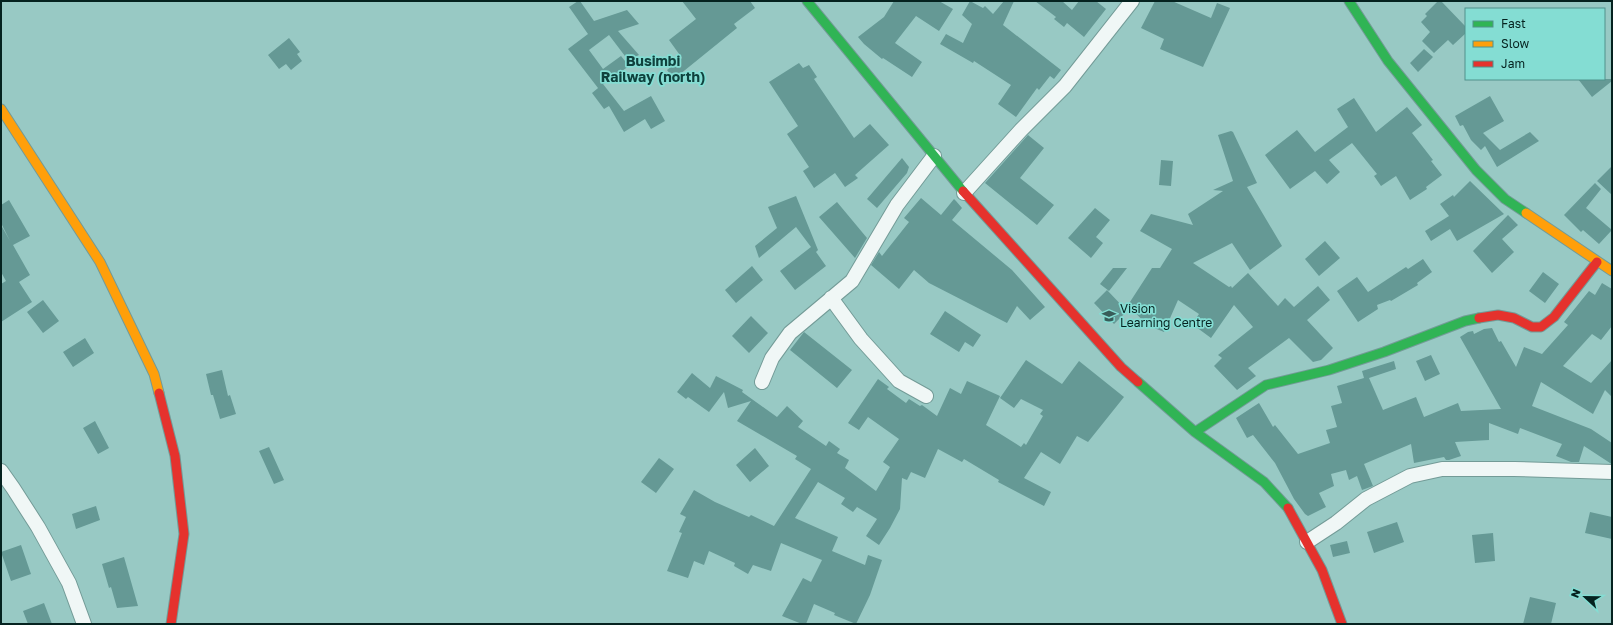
<svg xmlns="http://www.w3.org/2000/svg" width="1613" height="625" font-family="'Golos Text',sans-serif">
<style>
.building{fill:#659995}
.lines{fill:none;stroke-linecap:round;stroke-linejoin:round}
.street-casing{stroke:#739b97;stroke-width:16}
.fast-casing{stroke:#739b97;stroke-width:11}
.slow-casing{stroke:#739b97;stroke-width:11}
.jam-casing{stroke:#739b97;stroke-width:11}
.street{stroke:#f0f7f6;stroke-width:14}
.fast{stroke:#30b455;stroke-width:9}
.slow{stroke:#ff9f0a;stroke-width:9}
.jam{stroke:#e5322d;stroke-width:9}
.labels{text-anchor:middle;stroke-width:3.5;stroke-linejoin:round;paint-order:stroke}
.poi-label{font-size:12px;fill:#05221f;stroke:#84ddd3;text-anchor:start}
.quarter-label{font-size:14px;font-weight:bold;fill:#0f413d;stroke:#84ddd3}
</style>
<rect width="100%" height="100%" fill="#98c9c4"/>
<path class="building" d="M578,1H580L594,21L627,10L639,24L618,31L639,55L628,60L609,35L589,50L603,69L621,56L629,66L598,88L568,49L588,34L569,7Z
M682,1H750L755,8L734,24L737,28L674,79L667,70L682,58L669,40L696,19Z
M894,1H939L953,9L939,31L916,16L895,43L922,62L912,77L883,58L882,59L864,44L858,37L884,17Z
M970,1L983,8L985,6L993,14L1004,1H1014L1003,25L1061,70L1054,79L1050,76L1039,90L1037,88L1016,117L998,104L1011,85L974,61L973,63L940,44L946,34L963,43L972,24L962,15Z
M1035,1H1062L1072,10L1079,1H1096L1106,9L1084,37L1067,23L1064,27L1054,19L1056,17Z
M1155,1H1172L1211,18L1217,3L1230,8L1203,67L1160,49L1164,39L1141,28Z
M1438,1H1441L1466,27V33L1453,45L1448,40L1434,53L1422,41L1430,32L1421,22L1427,16L1425,14Z
M289,38L300,52L297,54L302,61L291,70L286,64L279,69L268,55Z
M1424,49L1433,57L1418,72L1410,63Z
M799,63L803,68L809,65L817,77L814,79L854,138L870,124L889,145L855,175L858,178L845,187L835,173L814,188L803,171L809,167L787,134L798,126L769,82Z
M1578,79H1612V81L1592,97Z
M603,84L624,111L651,96L665,121L651,129L645,119L624,132L609,106L604,109L592,93Z
M1490,96L1504,121L1483,133L1500,150L1530,132L1539,141L1497,167L1485,146L1481,150L1471,140L1463,125L1460,126L1455,116Z
M1354,98L1376,132L1407,107L1422,125L1412,133L1433,160L1431,161L1442,175L1426,187L1427,189L1410,200L1396,176L1381,186L1374,176L1377,174L1352,143L1329,160L1340,172L1327,184L1315,171L1290,189L1265,155L1297,130L1315,152L1348,127L1337,109Z
M1231,131L1233,132L1257,183L1247,187L1282,246L1250,270L1232,243L1193,263L1229,287L1231,286L1232,288L1248,273L1278,306L1285,298L1294,307L1318,286L1330,300L1307,320L1333,348L1321,360L1313,362L1289,338L1248,368L1256,376L1237,390L1214,366L1222,358L1218,355L1253,327L1234,305L1211,338L1192,324L1199,314L1178,300L1164,332L1147,325L1128,305L1152,268H1160L1172,249L1140,231L1151,214L1193,225L1188,214L1223,191L1213,190L1233,181L1218,135Z
M1028,135L1044,148L1020,178L1054,205L1037,225L985,183Z
M902,158L909,167L907,173L877,208L867,199Z
M1161,160L1173,161L1171,186L1159,185Z
M1612,166V195L1597,181Z
M1470,181L1504,214L1457,241L1450,229L1431,241L1425,231L1449,216L1440,204L1453,195L1454,197Z
M1595,183L1601,189L1586,208L1612,230L1599,244L1583,230L1581,232L1564,215Z
M796,196L818,250L816,252L826,266L795,290L780,271L811,247L796,227L759,258L755,246L777,228L768,207Z
M921,198L941,215L954,199L956,201L962,208L952,220L1012,270L1045,307L1030,320L1017,306L1007,323L929,283L914,270L899,289L871,265L879,252L882,256L909,222L904,218Z
M9,200L30,236L13,245L30,275L19,282L32,302L1,322V284L6,281L1,272V225L10,241L1,223V205Z
M837,202L867,238L855,258L819,217Z
M1095,208L1110,220L1096,237L1103,243L1091,258L1068,238Z
M1508,215L1518,225L1502,239L1514,252L1492,273L1473,251Z
M1325,241L1340,258L1319,276L1305,259Z
M1423,259L1432,272L1417,283L1418,285L1391,301L1390,300L1377,305L1378,309L1358,322L1337,291L1357,277L1368,292L1406,267L1408,269Z
M752,266L763,280L736,303L725,290Z
M1113,268H1127L1109,291L1100,284Z
M1543,272L1559,284L1545,303L1529,291Z
M1602,283L1612,289V326L1601,340L1592,334L1563,366L1591,383L1612,360V397L1605,390L1593,414L1541,382L1532,406L1591,429L1612,443V464L1610,463L1584,446L1579,462H1571L1556,456L1562,444L1520,428L1518,434L1489,423V440L1455,442L1461,456L1449,460H1446L1444,457L1414,463L1411,444L1364,464L1373,486L1362,490L1357,476L1349,480L1346,470L1331,474L1334,486L1319,493L1326,507L1308,516L1305,514L1294,499L1275,463L1253,435L1247,438L1236,418L1259,403L1273,427L1275,425L1298,454L1330,443L1326,430L1337,427L1331,406L1342,403L1337,386L1364,378L1362,371L1394,361L1396,369L1369,378L1383,410L1416,397L1424,417L1458,403L1461,411L1501,409L1460,337L1468,332L1473,331L1474,334L1484,329L1492,328L1499,342L1501,341L1516,367L1524,347L1542,354L1568,325L1564,322L1589,291L1595,295Z
M1107,290L1127,311L1114,324L1094,303Z
M43,300L59,321L43,333L27,312Z
M945,311L981,335L973,347L965,342L959,352L930,334Z
M751,316L768,333L749,353L732,336Z
M804,332L852,370L837,388L790,350Z
M85,338L94,353L73,367L63,352Z
M1431,355L1440,374L1425,381L1416,361Z
M1026,360L1062,384L1079,361L1124,397L1088,442L1077,436L1060,464L1041,452L1024,478L1051,492L1044,506L998,482L999,480L964,459L962,462L938,449L925,478L911,472L907,480L902,478L900,509L890,528L879,545L866,536L877,519L857,507L853,512L841,504L845,498L818,482L795,518L838,537L832,551L865,565L868,555L882,560L870,595L856,624L834,615L835,613L814,604L806,624H802L782,616L803,578L811,582L822,560L781,543L771,571L753,565L748,574L734,566L735,563L709,551L704,565L694,561L688,578L667,571L682,533L679,532L686,517L680,514L694,490L715,502L749,517L751,515L774,526L811,469L795,459L797,456L737,421L751,401L728,408L724,392L709,412L688,397L686,399L677,392L692,373L710,388L716,376L743,390L742,392L777,417L787,406L803,421L798,427L826,446L829,441L840,449L837,453L849,460L845,468L876,491L890,467L883,462L899,439L868,417L859,430L848,423L878,379L889,387L887,389L906,403L909,399L920,406L922,405L937,416L950,388L961,394L967,381L1000,396L986,425L1021,447L1024,443L1026,445L1043,416L1040,414L1043,410L1021,399L1014,408L1000,398Z
M222,370L228,396L230,395L236,414L220,419L213,395H211L206,374Z
M95,421L109,448L98,454L83,428Z
M269,447L284,480L274,484L259,451Z
M755,448L769,466L750,482L736,465Z
M659,458L674,469L656,493L641,482Z
M96,506L100,520L76,529L72,514Z
M1590,512L1612,517V539L1585,533Z
M1397,522L1404,542L1374,553L1367,532Z
M1493,533L1495,561L1475,563L1472,535Z
M1347,541L1350,553L1333,557L1330,545Z
M21,545L31,574L11,581L1,552Z
M124,557L138,606L117,608L111,587L109,588L102,564Z
M1530,597L1556,603L1551,624H1523Z
M44,603L52,624H28L23,611Z"/>
<g class="lines">
<defs>
<path id="street" d="M964,193L1021,130L1065,86L1132,1
M831,298L861,339L899,381L926,396
M762,382L772,358L790,333L852,281L897,205L934,156
M1,471L13,488L38,527L69,583L84,624
M1307,542L1336,523L1366,499L1410,476L1442,469H1514L1612,472"/>
<path id="fast" d="M807,1L963,191
M1349,1L1388,61L1476,170L1505,199L1526,213
M1138,382L1195,432L1264,482L1288,508
M1195,432L1266,385L1329,370L1384,352L1465,321L1479,318"/>
<path id="slow" d="M1,109L100,262L154,374L159,393
M1526,213L1612,271"/>
<path id="jam" d="M963,191L1121,367L1138,382
M1479,318L1498,315L1514,318L1532,327H1541L1554,317L1597,262
M159,393L175,456L184,534L171,624
M1288,508L1322,570L1342,624"/>
</defs>
<use href="#street" class="street-casing"/>
<use href="#fast" class="fast-casing"/>
<use href="#slow" class="slow-casing"/>
<use href="#jam" class="jam-casing"/>
<use href="#street" class="street"/>
<use href="#fast" class="fast"/>
<use href="#slow" class="slow"/>
<use href="#jam" class="jam"/>
</g>
<defs>
<symbol id="school-bare" viewBox="-9 -9 18 18"><path d="M0-5L7-2L0 1L-7-2ZM-4 1L0 2.5L4 1V4Q0 6-4 4Z" fill="#385c59" stroke="#84ddd3" stroke-width="2.5" paint-order="stroke"/></symbol>
</defs>
<g fill-rule="evenodd">
<use href="#school-bare" x="1099" y="306" width="20" height="20"/>
</g>
<g class="labels">
<g class="poi-label">
<text x="1120" y="313">Vision<tspan x="1120" dy="14">Learning Centre</tspan></text>
</g>
<g class="quarter-label">
<text x="653" y="66">Busimbi<tspan x="653" dy="16">Railway (north)</tspan></text>
</g>
</g>
<rect width="1613" height="625" fill="none" stroke="#05221f" stroke-width="4"/>
<rect x="1465" y="8" width="140" height="72" fill="#84ddd3" stroke="#51928b"/>
<rect x="1473" y="21" width="20" height="6" fill="#30b455" stroke="#51928b"/>
<text x="1501" y="28" font-size="12" fill="#05221f">Fast</text>
<rect x="1473" y="41" width="20" height="6" fill="#ff9f0a" stroke="#51928b"/>
<text x="1501" y="48" font-size="12" fill="#05221f">Slow</text>
<rect x="1473" y="61" width="20" height="6" fill="#e5322d" stroke="#51928b"/>
<text x="1501" y="68" font-size="12" fill="#05221f">Jam</text>
<g transform="translate(1585 597) rotate(292)" stroke="#84ddd3" stroke-width="3" paint-order="stroke">
<path d="M0-3L7 15L0 10L-7 15Z" fill="#05221f"/>
<text y="-6" font-size="11" font-weight="bold" text-anchor="middle" fill="#05221f">N</text>
</g>
</svg>
